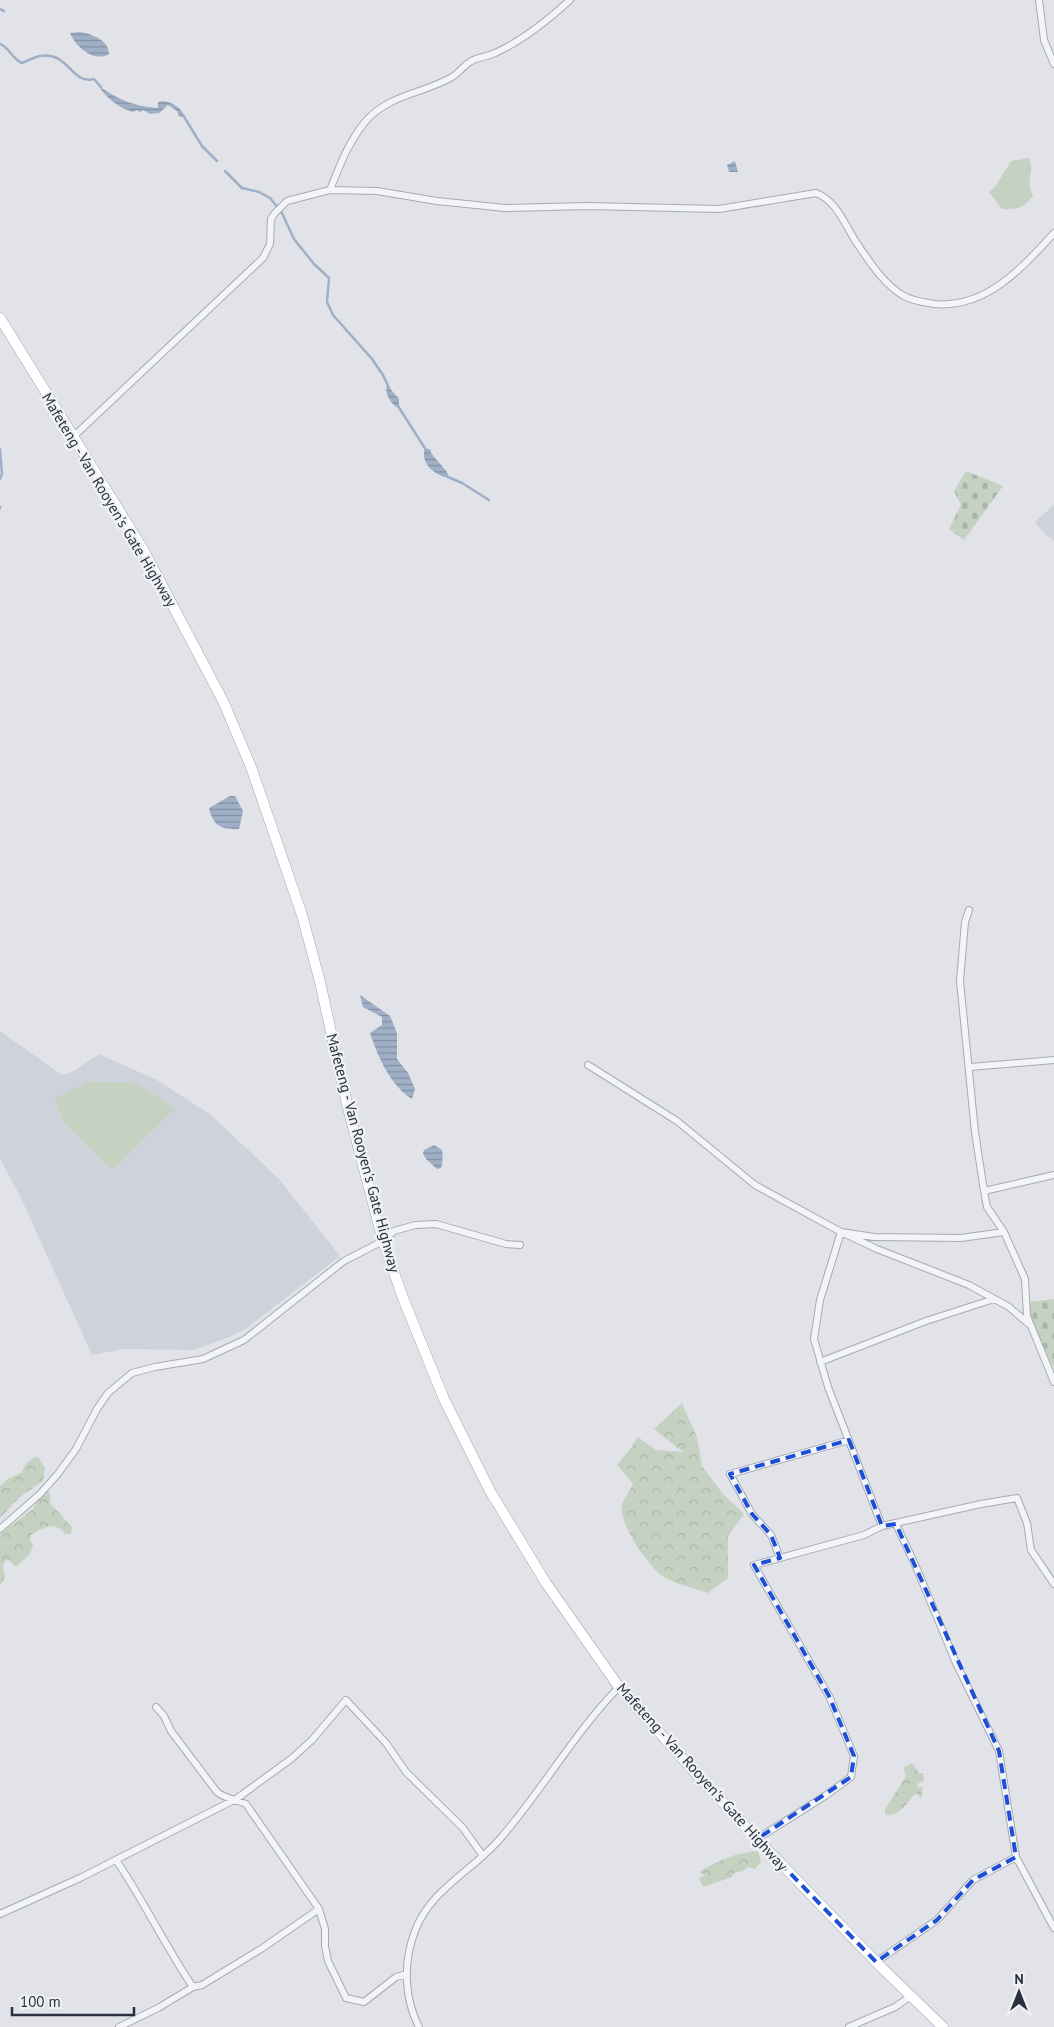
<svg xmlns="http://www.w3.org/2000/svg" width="1054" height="2027" font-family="'PT Sans',sans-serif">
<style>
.built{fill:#cfd2da}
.green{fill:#c5d2c2}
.forest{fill:url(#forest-crowns)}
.cemetery{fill:url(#cemetery-stones)}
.water{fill:url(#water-rules)}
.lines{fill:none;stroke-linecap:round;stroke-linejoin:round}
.stream{stroke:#9eafc6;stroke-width:2.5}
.minor-casing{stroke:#a6aab3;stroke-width:8}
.primary-casing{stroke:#a1a7b4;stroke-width:11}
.minor{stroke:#f3f4f7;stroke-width:6}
.primary{stroke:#fff;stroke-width:10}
.marked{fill:none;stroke:#1d4ed8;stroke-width:4;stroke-dasharray:10 6;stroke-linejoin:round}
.labels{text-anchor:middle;stroke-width:4.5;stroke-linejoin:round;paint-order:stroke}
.street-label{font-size:15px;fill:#2a303f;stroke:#f0f2f6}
</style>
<defs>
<pattern id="forest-crowns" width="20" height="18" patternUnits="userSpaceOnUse" patternTransform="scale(1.25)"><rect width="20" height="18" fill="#c5d2c2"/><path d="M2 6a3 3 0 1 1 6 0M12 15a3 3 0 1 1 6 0" fill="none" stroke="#a9b5a8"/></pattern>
<pattern id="cemetery-stones" width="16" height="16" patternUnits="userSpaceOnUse" patternTransform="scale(1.25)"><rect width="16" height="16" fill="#c5d2c2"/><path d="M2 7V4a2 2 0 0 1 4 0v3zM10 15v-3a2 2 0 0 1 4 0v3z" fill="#a9b5a8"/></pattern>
<pattern id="water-rules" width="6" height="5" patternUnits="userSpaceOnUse" patternTransform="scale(1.25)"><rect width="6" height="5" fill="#9eafc6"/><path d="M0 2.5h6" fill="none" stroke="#818fa2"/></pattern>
</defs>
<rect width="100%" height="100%" fill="#e1e3e9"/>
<path class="built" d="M1054,505V541L1046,535L1035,522Z
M0,1031L62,1075L74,1071L99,1054L157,1080L211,1115L279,1179L340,1256L247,1328L230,1337L193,1350L125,1349L92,1355L21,1198L0,1159Z"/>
<path class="green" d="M1029,158C1036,174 1024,177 1033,196C1024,208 1016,210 1002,209L989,192L995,187L1011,161Z
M88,1082L136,1083L175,1109L112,1170L64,1122L54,1099Z"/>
<path class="forest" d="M682,1403L697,1437L702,1466L723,1494L744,1514L728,1536V1578L708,1593C693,1588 674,1584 661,1575C646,1563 619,1524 622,1505C624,1498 630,1490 633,1484L617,1465L630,1449L638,1437L656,1450L683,1452L654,1429Z
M35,1456L39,1458L45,1468L43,1481L20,1497L0,1518V1486L9,1478L21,1473L26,1464Z
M44,1489L50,1493V1503L72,1527L71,1534H65C55,1520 43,1528 31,1535L30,1541L33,1545L30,1554L16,1567L10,1561L6,1560L3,1565L5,1578L0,1585V1534L33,1509Z
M912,1763L919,1773H923L924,1781L917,1784L918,1788L923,1786L921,1799L916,1793C907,1802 899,1818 885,1814V1809L906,1776L903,1768Z
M758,1851L761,1862L755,1869L747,1867L744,1871L734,1873L732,1877L703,1887L699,1879L705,1875L699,1872C718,1860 736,1853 758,1851Z"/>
<path class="cemetery" d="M966,471L1003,486L964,540L949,529L961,505L954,491Z
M1054,1299V1369L1032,1322L1028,1302Z"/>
<path class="water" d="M80,32C92,34 109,40 109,54C94,63 76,47 70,33Z
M99,86C119,100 133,106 158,108V102C168,99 182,107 185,118L179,116L177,111L168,105L159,113L150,114L143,110L140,112L137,110L133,112C119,108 106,98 99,86Z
M735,161L738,172H729L727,165Z
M387,385L399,399V408C391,405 384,393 387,385Z
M425,448L431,450V453L447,472L449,478C434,475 420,463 425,448Z
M230,796H235L243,811L239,829C222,830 213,826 209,808Z
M360,995L390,1016L397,1033V1059L408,1073L415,1089L412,1099C390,1085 378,1057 370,1033L382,1025V1017L363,1007Z
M434,1145L442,1150C443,1156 443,1162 441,1168L437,1169L426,1159L423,1153L424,1150Z"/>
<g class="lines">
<path class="stream" d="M0,9L4,11
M0,44C10,48 12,59 22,63C28,61 34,57 40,56C69,51 71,85 94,79L101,87
M183,115L202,146L217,161
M225,171L242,188L259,192L270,198L282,213L294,239L314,264L329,278L327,302L333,315L372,359L383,375L389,388
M398,406L426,450
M0,449L2,474L0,479
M448,477L462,483L489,500
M0,507V508"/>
<defs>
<path id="minor" d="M1039,0L1044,40L1054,64
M330,190C340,165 348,143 365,122C389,94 423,94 452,77C459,73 463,66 470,62C477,57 487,57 495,53C522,41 548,20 570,0
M74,436L263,258L270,244L271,219L275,213L287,201L330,190L377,191L437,201L505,208L588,206L719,209L816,193C837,201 845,225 856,242C869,261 884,285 904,296C913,301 923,302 934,304C986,309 1022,268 1054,233
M969,910L965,922L960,981L975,1132L984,1191L987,1207L1004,1232L1025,1279L1027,1316L1054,1382
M588,1065L677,1121L755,1185L841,1232L874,1237L961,1238L1004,1232
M970,1067L1054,1060
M984,1191L1054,1175
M820,1362L926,1321L994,1299
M896,1524L917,1569L956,1663L999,1751L1016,1857L1054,1928
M882,1526L828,1387L814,1339L820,1300L841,1232L877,1249L969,1285L1009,1307L1030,1325
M0,1529L40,1494L57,1475L76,1449L97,1409L108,1393L132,1373L155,1367L203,1359L244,1340L344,1261L383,1241L394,1231L415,1225L436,1224L506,1244L520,1245
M780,1558L771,1535L752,1514L730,1474L849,1440
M156,1707L164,1716L171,1731L217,1792C226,1799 235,1799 246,1804L319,1909L325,1929V1946L328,1961L346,1998L364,2002L396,1977L407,1974
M757,1839L825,1796L851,1777L854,1756L829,1696L754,1565L864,1535L882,1526L981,1504L1017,1498L1027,1523L1031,1550L1054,1584
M116,1860C144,1901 165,1946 193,1987
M0,1914L80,1878L236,1799L291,1759L312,1740L346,1700L386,1743L406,1772L463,1828L483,1856
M876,1962L937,1920L973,1880L1016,1857
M119,2027L158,2008L193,1987L202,1985L261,1949L319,1909
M419,2027C404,1998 403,1962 415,1931C430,1890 472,1871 499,1840C542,1791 574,1733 619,1687
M849,2027L895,2007L911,1996"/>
<path id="primary" d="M0,318L144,551L224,703L251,767L302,915L320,982L347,1104L383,1241L403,1298L444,1399L490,1491L546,1583L619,1687L699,1777L757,1839L882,1968L943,2027"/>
</defs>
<use href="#minor" class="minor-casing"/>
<use href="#primary" class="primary-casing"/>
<use href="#minor" class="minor"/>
<use href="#primary" class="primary"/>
</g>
<path class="marked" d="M849,1440L882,1526L896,1524L999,1751L1016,1857L973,1880L937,1920L876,1962L757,1839L851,1777L854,1756L829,1696L754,1565L780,1558L771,1535L752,1514L730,1474Z"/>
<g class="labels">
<g class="street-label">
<text transform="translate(109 500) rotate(59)" y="5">Mafeteng - Van Rooyen's Gate Highway</text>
<text transform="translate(363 1153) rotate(75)" y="5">Mafeteng - Van Rooyen's Gate Highway</text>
<text transform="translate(702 1777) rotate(48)" y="5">Mafeteng - Van Rooyen's Gate Highway</text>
</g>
</g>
<g transform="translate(1019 1992)" stroke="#f0f2f6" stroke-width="4" paint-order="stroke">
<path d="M0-4L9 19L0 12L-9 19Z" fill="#2a303f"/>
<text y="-8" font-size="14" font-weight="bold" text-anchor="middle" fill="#2a303f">N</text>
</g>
<path d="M12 2007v8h122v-8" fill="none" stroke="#2a303f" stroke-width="2.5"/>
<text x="20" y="2007" font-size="15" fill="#2a303f" stroke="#f0f2f6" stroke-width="4" paint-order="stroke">100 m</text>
</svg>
